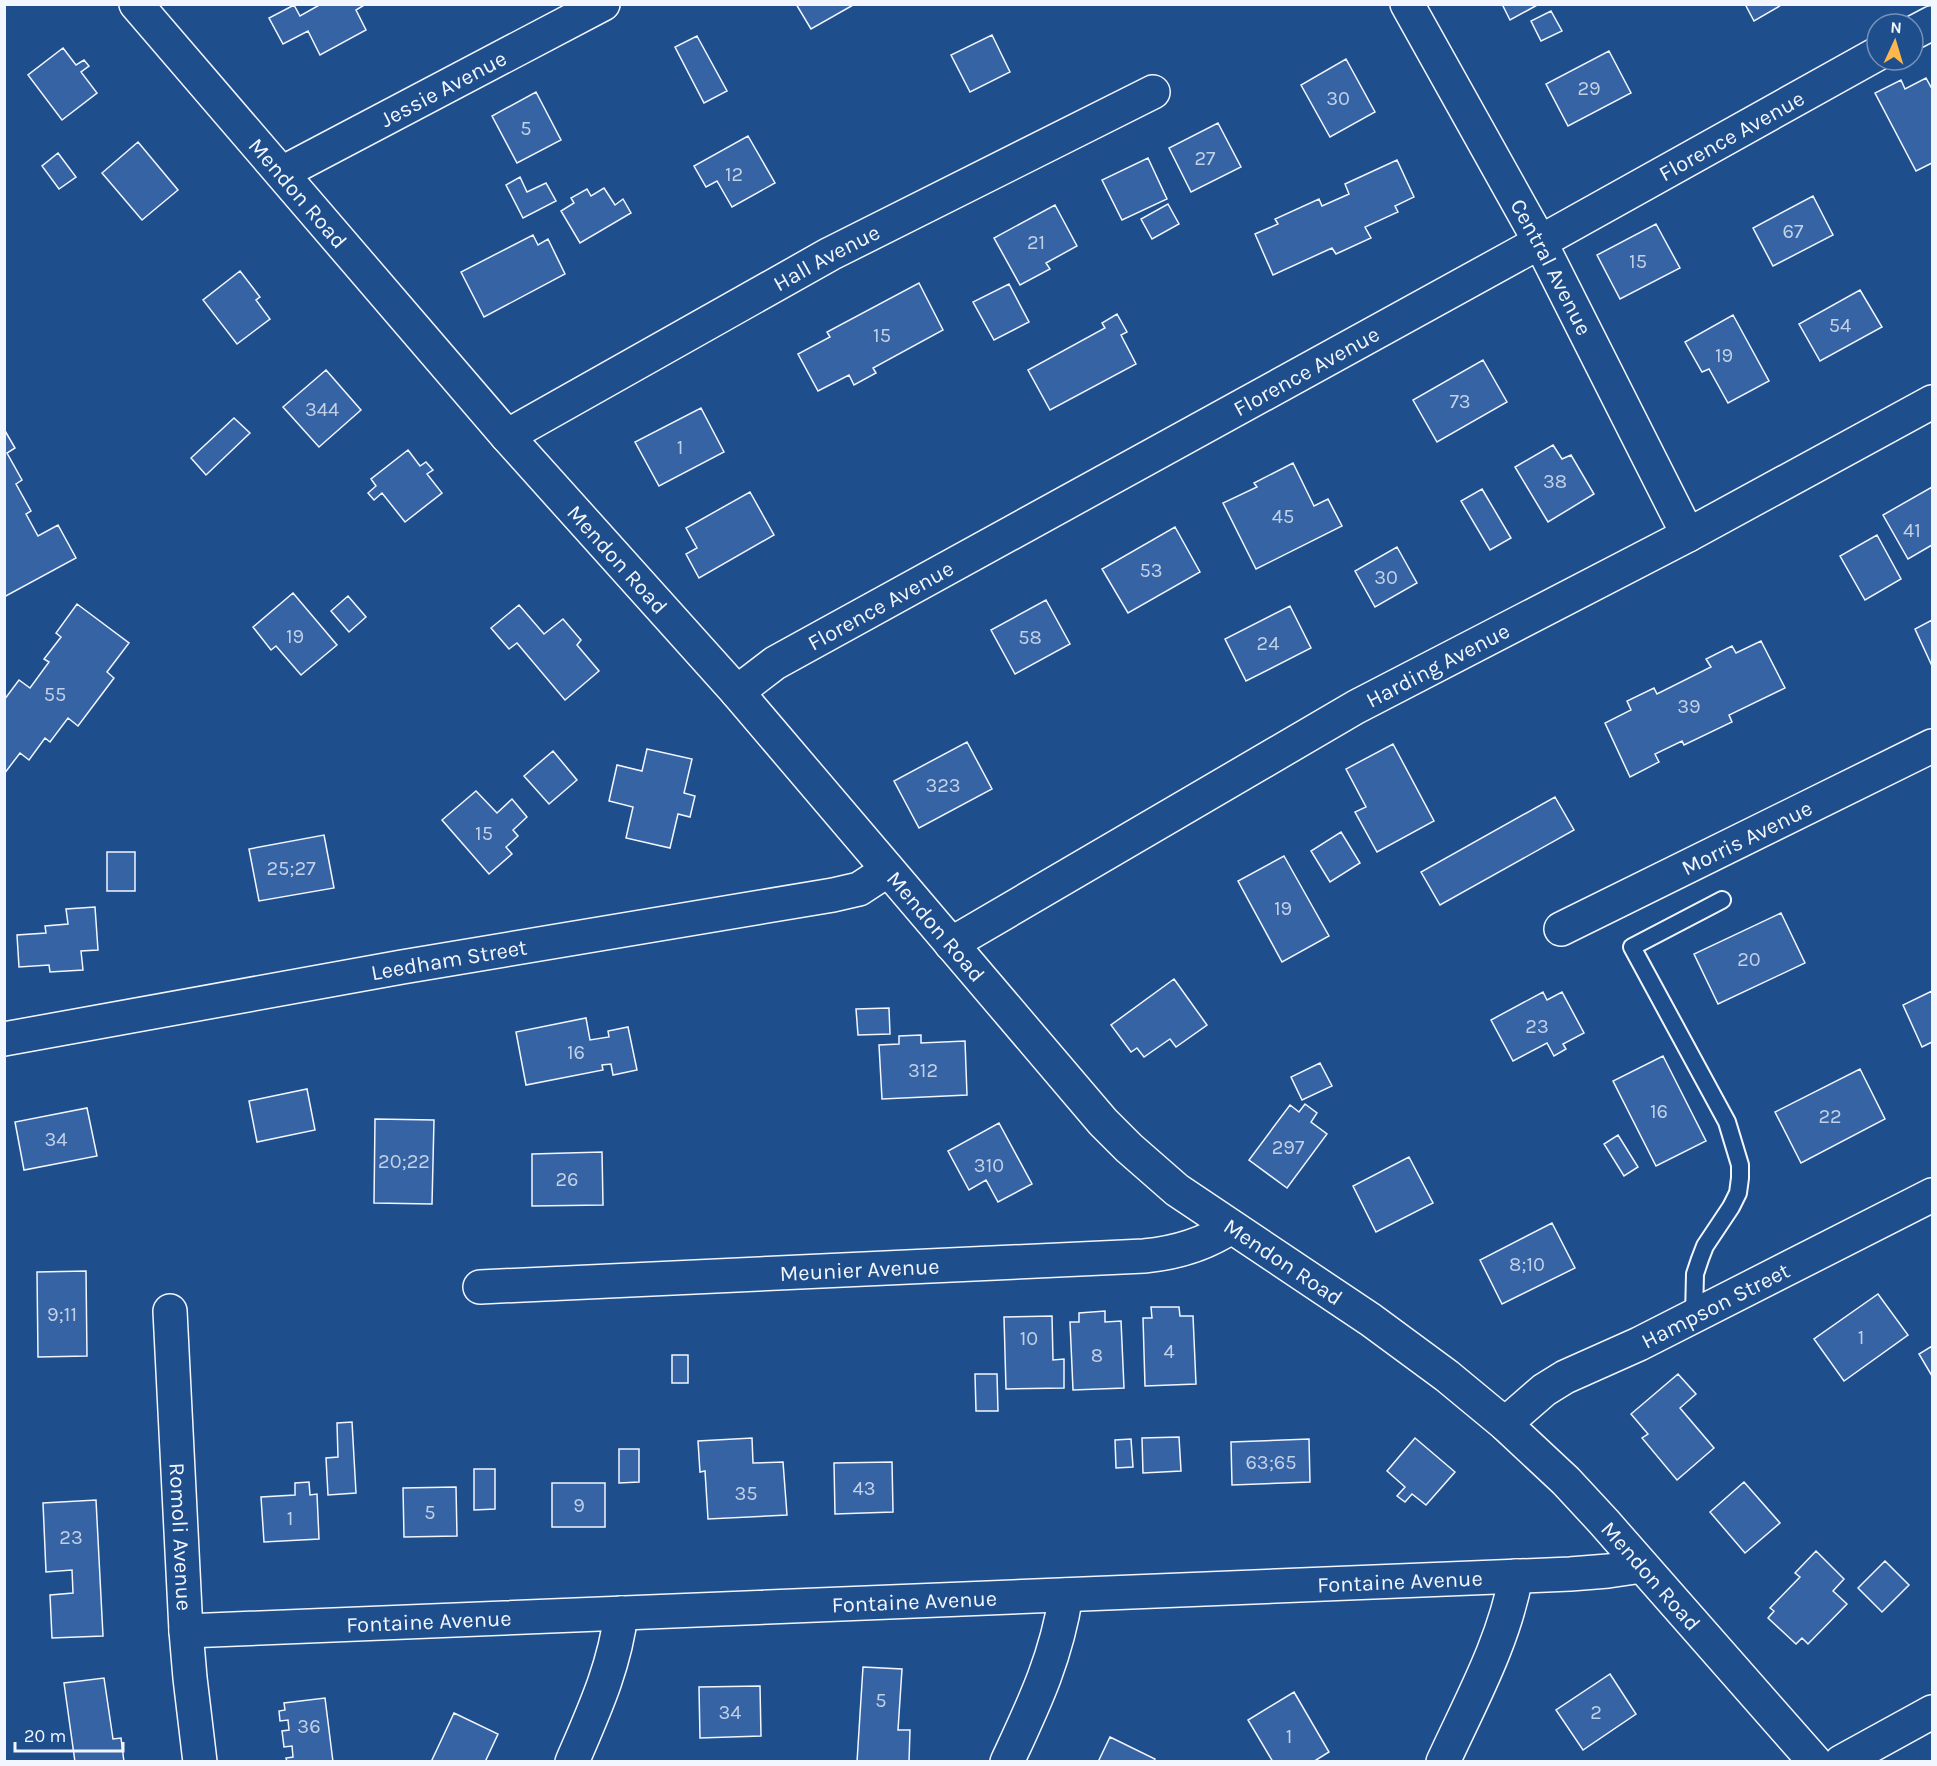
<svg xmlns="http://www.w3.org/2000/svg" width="1937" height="1766" font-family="Karla,sans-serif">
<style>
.building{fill:#3563a3;stroke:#f2f6ff;stroke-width:1.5}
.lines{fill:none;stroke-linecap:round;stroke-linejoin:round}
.service-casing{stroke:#f2f6ff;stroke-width:20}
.minor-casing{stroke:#f2f6ff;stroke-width:36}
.tertiary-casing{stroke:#f2f6ff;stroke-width:36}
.service{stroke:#1f4e8c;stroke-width:16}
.minor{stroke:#1f4e8c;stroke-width:33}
.tertiary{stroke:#1f4e8c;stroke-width:33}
.labels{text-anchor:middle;stroke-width:4.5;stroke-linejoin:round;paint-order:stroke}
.number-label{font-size:20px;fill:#c3d1e8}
.street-label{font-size:22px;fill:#f2f6ff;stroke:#1f4e8c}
</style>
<rect width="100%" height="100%" fill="#1f4e8c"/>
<path class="building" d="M321,4H366L356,10L366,30L320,55L308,31L283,44L269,18L294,5L300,16Z
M796,4H855L811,29Z
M1502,4H1539L1510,20Z
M1745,4H1783L1754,21Z
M1551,11L1562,31L1541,41L1531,21Z
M992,35L1010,72L970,92L951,55Z
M697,36L727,91L704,103L675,47Z
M63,48L76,65L84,60L89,66L81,72L97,93L62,120L28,75Z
M1609,51L1631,93L1568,126L1546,84Z
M1346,59L1375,112L1330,137L1301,85Z
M1926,78L1932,89V163L1916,171L1875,93L1901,80L1905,89Z
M536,92L561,140L517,163L492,116Z
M1218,123L1241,167L1191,192L1169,148Z
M748,136L775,183L732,207L717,181L706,187L694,166Z
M138,142L178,190L142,220L102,173Z
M58,153L76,177L59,189L42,166Z
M1148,158L1167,199L1122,220L1102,180Z
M1397,160L1414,197L1395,206L1398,212L1365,227L1371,238L1336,254L1332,248L1273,275L1255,234L1278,224L1275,219L1319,199L1322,206L1349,194L1345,184Z
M520,177L527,192L546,183L556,201L523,218L506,185Z
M604,188L615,205L623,199L631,213L580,243L561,211L574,203L571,198L587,189L591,196Z
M1813,196L1833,235L1773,266L1753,228Z
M1168,204L1179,224L1152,239L1141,219Z
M1055,205L1077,246L1046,263L1050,269L1020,285L994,238Z
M1656,224L1680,268L1620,299L1597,255Z
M533,235L538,245L548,239L565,274L484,317L461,272Z
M240,271L260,297L256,300L270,319L237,344L203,300Z
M919,283L943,330L873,368L876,373L854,385L849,375L818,391L798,354L830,337L827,332Z
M1009,284L1029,322L994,340L973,302Z
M1860,290L1882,327L1820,361L1799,324Z
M1117,314L1127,332L1121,335L1136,364L1050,410L1028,370L1105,328L1102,323Z
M1733,315L1769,381L1728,403L1709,369L1702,372L1685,342Z
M1483,360L1507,402L1437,442L1413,400Z
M326,370L361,410L319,447L283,407Z
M701,408L724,452L659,486L635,442Z
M234,418L250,433L206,475L191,458Z
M4,429L15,448L7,453L22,480L16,484L31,511L26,514L38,536L58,525L76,558L4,597Z
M1553,445L1562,459L1571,455L1594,494L1548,522L1515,467Z
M408,450L420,466L426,462L433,470L427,474L442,493L405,522L382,493L374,500L368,493L376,486L371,479Z
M1293,463L1314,506L1328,499L1342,526L1256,569L1223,503L1257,487L1254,483Z
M1932,487V545L1908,559L1883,515Z
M1482,489L1511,538L1490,550L1461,501Z
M750,492L774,535L699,578L686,554L697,548L686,528Z
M1175,527L1200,572L1128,613L1102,569Z
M1877,535L1901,579L1865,600L1840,556Z
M1397,547L1417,583L1375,607L1355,571Z
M293,593L337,645L301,675L276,646L271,650L253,627Z
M348,596L366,617L349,632L331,611Z
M1046,600L1070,644L1015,674L991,630Z
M77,604L129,643L107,672L114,678L78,726L68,718L50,742L45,738L29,760L20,753L4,774V700L19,680L30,688L49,662L44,659L61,637L56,633Z
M519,605L544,634L563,619L581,640L577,645L599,671L565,700L517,643L509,649L491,628Z
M1290,606L1311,648L1246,681L1225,639Z
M1932,620V666L1915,629Z
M1761,641L1785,688L1729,715L1732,722L1684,745L1682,741L1655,754L1659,762L1630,777L1605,723L1631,710L1627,701L1654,688L1657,694L1711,667L1706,659L1732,646L1736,653Z
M967,742L992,789L919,828L894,781Z
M1393,744L1434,821L1377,852L1355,812L1366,807L1346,769Z
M647,749L692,759L684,793L695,796L690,817L678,814L670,848L626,838L633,807L609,801L617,765L642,771Z
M553,751L577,780L549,804L524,776Z
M476,791L497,813L512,799L527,817L513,830L518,836L506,847L512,854L489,874L442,820Z
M1555,797L1574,830L1440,905L1421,872Z
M1341,832L1360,863L1330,882L1311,851Z
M324,835L334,888L259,901L249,849Z
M107,852H135V891H107Z
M1284,856L1329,936L1282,962L1238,881Z
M95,907L98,950L81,951L83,970L50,972L49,965L19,967L17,935L46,933L45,926L68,924L66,909Z
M1781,913L1805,963L1718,1004L1694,954Z
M1174,979L1207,1025L1176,1047L1170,1039L1144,1057L1137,1048L1131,1052L1111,1025Z
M1932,991V1042L1922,1047L1903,1005Z
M1543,992L1547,1000L1562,992L1584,1033L1563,1044L1566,1049L1554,1056L1547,1043L1513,1061L1491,1020Z
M889,1008L890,1034L858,1035L856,1009Z
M586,1018L590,1040L609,1037L608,1031L628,1027L637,1070L613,1075L611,1064L602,1065L603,1070L526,1085L516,1032Z
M921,1035V1043L965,1041L967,1095L882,1099L879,1045L899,1044V1036Z
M1663,1056L1706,1141L1656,1166L1613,1081Z
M1320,1063L1332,1086L1302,1100L1291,1077Z
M1860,1069L1885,1119L1801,1163L1775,1112Z
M307,1089L315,1130L257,1142L249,1101Z
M1305,1104L1317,1113L1311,1122L1327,1134L1287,1188L1249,1160L1290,1105L1299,1112Z
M87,1108L97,1156L24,1170L15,1122Z
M375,1119L434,1120L432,1204L374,1203Z
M999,1123L1032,1184L998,1202L986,1180L969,1190L948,1151Z
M1618,1135L1638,1167L1624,1176L1604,1144Z
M602,1152L603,1205L532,1206V1154Z
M1409,1157L1433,1203L1376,1232L1353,1186Z
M1552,1223L1575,1268L1502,1304L1480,1260Z
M86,1271L87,1356L38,1357L37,1272Z
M1878,1294L1908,1335L1844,1381L1814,1339Z
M1151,1307H1179L1180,1316H1193L1196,1384L1145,1386L1143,1318H1152Z
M1105,1311V1322L1121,1321L1124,1388L1073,1390L1070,1322H1079V1313Z
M1052,1316L1053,1360L1064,1359V1388L1006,1389L1004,1317Z
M1932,1346V1376L1919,1354Z
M672,1355H688V1383H672Z
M975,1374H997L998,1411H976Z
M1678,1374L1696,1394L1680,1408L1714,1448L1677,1480L1642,1438L1648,1434L1631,1414Z
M352,1422L356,1493L328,1495L326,1458L338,1457L337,1423Z
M1179,1437L1181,1471L1143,1473L1142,1438Z
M752,1438L753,1463L783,1462L787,1515L708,1519L705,1471L700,1472L698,1441Z
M1415,1438L1455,1472L1426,1505L1412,1494L1405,1502L1397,1496L1405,1487L1387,1471Z
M1131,1439L1133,1467L1116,1468L1115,1440Z
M1309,1439L1310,1482L1232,1485L1231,1442Z
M619,1449H639V1482L619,1483Z
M892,1462L893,1512L835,1514L834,1463Z
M474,1469H495V1509L474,1510Z
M309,1482L310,1495L317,1494L319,1539L264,1542L261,1497L295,1495V1483Z
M1744,1482L1780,1523L1745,1553L1710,1512Z
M552,1483H605V1527H552Z
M456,1487L457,1536L404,1537L403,1488Z
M96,1500L103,1636L52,1638L50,1595L73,1593L72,1570L46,1572L43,1503Z
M1816,1551L1844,1579L1833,1591L1847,1604L1808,1644L1802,1638L1796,1644L1768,1618L1774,1611L1770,1608L1800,1577L1795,1573Z
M1885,1561L1909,1585L1882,1612L1858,1588Z
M863,1667L902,1669L898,1730H910L909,1762H857Z
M1610,1674L1636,1714L1583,1750L1556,1710Z
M104,1678L113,1739L121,1738L124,1762H75L64,1683Z
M760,1686L761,1736L700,1738L699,1687Z
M1294,1692L1329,1752L1313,1762H1273L1248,1720Z
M325,1698L333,1762H287L286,1758L293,1757L292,1746L284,1747L282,1731L289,1730L288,1720L280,1721L279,1711L285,1710L284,1703Z
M454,1713L498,1734L485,1762H431Z
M1110,1737L1155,1759L1153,1762H1098Z"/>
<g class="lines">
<defs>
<path id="service" d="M1694,1316L1695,1274L1700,1259L1705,1246L1731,1207L1738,1193L1740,1178V1165L1727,1122L1632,947L1722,900"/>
<g id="minor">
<path id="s1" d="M1407,4L1540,242L1688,535"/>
<path d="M1913,33L1932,23"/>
<path id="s2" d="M282,173L603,4"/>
<path id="s3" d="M507,436L830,254L1153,92"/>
<path id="s4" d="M737,692L775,663L1540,242L1877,54"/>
<path id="s5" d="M1561,929L1932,746"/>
<path id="s6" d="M951,944L1356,707L1688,535L1932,402"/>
<path id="s7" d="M4,1039L402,967L833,895L859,889L888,870"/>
<path id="s8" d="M480,1287L1144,1256C1176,1253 1204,1245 1231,1227"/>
<path id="s9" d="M170,1311L186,1631L190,1678L200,1762"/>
<path id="s10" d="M1505,1424L1544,1390L1565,1377L1639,1344L1932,1195"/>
<path id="s11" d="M186,1631L1570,1574L1608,1571L1642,1566"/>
<path d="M572,1762C593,1713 615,1666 621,1613"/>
<path d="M1007,1762C1034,1704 1056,1659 1066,1595"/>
<path d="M1443,1762C1471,1701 1504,1642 1516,1576"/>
<path d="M1841,1762L1932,1712"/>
</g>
<g id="tertiary">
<path id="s12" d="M136,4L507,436L737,692L1103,1122L1129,1148L1177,1190L1371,1320L1447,1376L1505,1424L1566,1481L1604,1522L1815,1762"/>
</g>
</defs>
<use href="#service" class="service-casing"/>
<use href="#minor" class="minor-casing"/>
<use href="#tertiary" class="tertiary-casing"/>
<use href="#service" class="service"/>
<use href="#minor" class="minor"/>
<use href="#tertiary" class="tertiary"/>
</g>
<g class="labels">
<g class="number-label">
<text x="1589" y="95">29</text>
<text x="1338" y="105">30</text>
<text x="526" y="135">5</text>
<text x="1205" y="165">27</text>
<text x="734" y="181">12</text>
<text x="1793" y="238">67</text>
<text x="1036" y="249">21</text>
<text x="1638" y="268">15</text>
<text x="1840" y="332">54</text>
<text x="882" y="342">15</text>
<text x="1724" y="362">19</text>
<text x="1460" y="408">73</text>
<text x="322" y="416">344</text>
<text x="680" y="454">1</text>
<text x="1555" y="488">38</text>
<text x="1283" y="523">45</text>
<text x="1912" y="537">41</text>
<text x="1151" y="577">53</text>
<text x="1386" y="584">30</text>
<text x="295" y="643">19</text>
<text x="1030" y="644">58</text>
<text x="1268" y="650">24</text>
<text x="55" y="701">55</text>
<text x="1689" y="713">39</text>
<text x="943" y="792">323</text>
<text x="484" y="840">15</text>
<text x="291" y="875">25;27</text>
<text x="1283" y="915">19</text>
<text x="1749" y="966">20</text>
<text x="1537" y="1033">23</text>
<text x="576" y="1059">16</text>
<text x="923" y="1077">312</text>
<text x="1659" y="1118">16</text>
<text x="1830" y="1123">22</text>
<text x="56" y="1146">34</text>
<text x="1288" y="1154">297</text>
<text x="404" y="1168">20;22</text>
<text x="989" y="1172">310</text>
<text x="567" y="1186">26</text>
<text x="1527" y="1271">8;10</text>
<text x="62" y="1321">9;11</text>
<text x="1861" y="1344">1</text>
<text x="1029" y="1345">10</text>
<text x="1169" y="1358">4</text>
<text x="1097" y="1362">8</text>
<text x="1271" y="1469">63;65</text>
<text x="864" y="1495">43</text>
<text x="746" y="1500">35</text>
<text x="579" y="1512">9</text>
<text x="430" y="1519">5</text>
<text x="290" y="1525">1</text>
<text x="71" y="1544">23</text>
<text x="881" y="1707">5</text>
<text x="730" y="1719">34</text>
<text x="1596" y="1719">2</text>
<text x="309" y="1733">36</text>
<text x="1289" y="1743">1</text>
</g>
<g class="street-label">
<text dy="8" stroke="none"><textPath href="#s2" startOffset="182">Jessie Avenue</textPath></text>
<text dy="8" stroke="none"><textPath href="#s4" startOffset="1140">Florence Avenue</textPath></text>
<text dy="8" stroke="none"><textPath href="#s12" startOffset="249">Mendon Road</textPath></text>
<text dy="8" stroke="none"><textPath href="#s3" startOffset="366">Hall Avenue</textPath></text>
<text dy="8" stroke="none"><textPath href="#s1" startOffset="300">Central Avenue</textPath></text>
<text dy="8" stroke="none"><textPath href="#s4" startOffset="654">Florence Avenue</textPath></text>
<text dy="8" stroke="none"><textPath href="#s12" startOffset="735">Mendon Road</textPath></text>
<text dy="8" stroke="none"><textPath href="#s4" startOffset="168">Florence Avenue</textPath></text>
<text dy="8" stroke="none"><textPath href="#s6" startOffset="561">Harding Avenue</textPath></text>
<text dy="8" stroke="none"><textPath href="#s5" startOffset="207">Morris Avenue</textPath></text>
<text dy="8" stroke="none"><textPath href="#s12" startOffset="1221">Mendon Road</textPath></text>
<text dy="8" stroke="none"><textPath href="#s7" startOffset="452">Leedham Street</textPath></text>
<text dy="8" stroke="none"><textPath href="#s12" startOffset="1707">Mendon Road</textPath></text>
<text dy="8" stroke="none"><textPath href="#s8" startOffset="380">Meunier Avenue</textPath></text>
<text dy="8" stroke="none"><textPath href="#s10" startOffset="243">Hampson Street</textPath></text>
<text dy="8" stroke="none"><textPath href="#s9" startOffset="226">Romoli Avenue</textPath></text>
<text dy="8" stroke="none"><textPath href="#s12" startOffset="2193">Mendon Road</textPath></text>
<text dy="8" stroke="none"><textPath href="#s11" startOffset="1215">Fontaine Avenue</textPath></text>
<text dy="8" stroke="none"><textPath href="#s11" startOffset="729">Fontaine Avenue</textPath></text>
<text dy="8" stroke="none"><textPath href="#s11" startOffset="243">Fontaine Avenue</textPath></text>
</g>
</g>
<rect width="1937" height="1766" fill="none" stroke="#f2f6ff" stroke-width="12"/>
<g transform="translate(1895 42) rotate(4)"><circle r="28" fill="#1f4e8c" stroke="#7391ba" stroke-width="1.5"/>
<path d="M0-4.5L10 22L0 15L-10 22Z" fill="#ffb74d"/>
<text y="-9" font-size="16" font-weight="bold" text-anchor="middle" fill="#f2f6ff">N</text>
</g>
<path d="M15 1742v9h108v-9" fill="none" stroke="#f2f6ff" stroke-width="3"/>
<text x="24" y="1742" font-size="18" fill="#f2f6ff" stroke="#1f4e8c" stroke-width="4.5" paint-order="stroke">20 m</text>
</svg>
